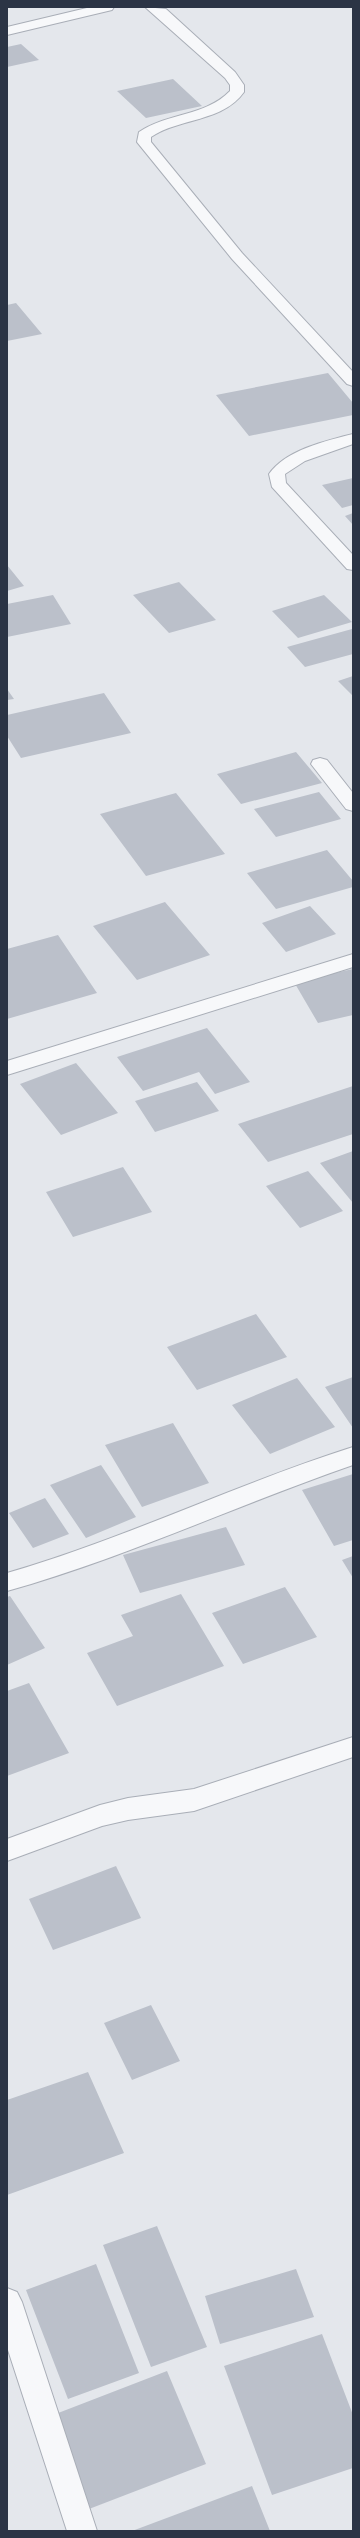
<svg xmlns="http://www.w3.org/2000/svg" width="360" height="2538" font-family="Ubuntu,sans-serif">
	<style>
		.building { fill: #bbc0ca }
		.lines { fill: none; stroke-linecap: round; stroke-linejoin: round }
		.minor-casing { stroke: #a9aeb7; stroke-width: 2 }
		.minor { fill: #f7f8fa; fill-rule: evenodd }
	</style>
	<rect width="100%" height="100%" fill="#e4e7ec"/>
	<path class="building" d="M21 44 39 60 7 67V47Z
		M173 79 202 106 146 118 117 91Z
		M16 303 42 334 7 341V305Z
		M328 373 353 403V415L249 436 216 395Z
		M353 478V505L342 508 322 485Z
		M353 513V525L345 516Z
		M7 565 24 586 7 591Z
		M179 582 216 620 169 633 133 595Z
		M53 595 71 624 7 637V604Z
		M324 595 352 622 298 638 272 611Z
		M352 629 353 654 305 667 287 647Z
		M353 676V696L338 681Z
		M7 689 14 699 7 700Z
		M104 693 131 733 21 758 7 736V715Z
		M296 752 322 783 241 804 217 774Z
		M319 792 341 819 276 837 254 809Z
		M176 793 225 854 146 876 100 814Z
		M327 850 353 881V887L276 909 247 873Z
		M165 902 210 955 137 980 93 926Z
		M310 906 336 934 286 952 262 923Z
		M58 935 97 993 7 1019V949Z
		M353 969V1015L318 1023 294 982Z
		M207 1028 250 1082 215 1094 199 1072 143 1091 117 1057Z
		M76 1063 118 1113 61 1135 20 1084Z
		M197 1082 219 1111 155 1132 135 1101Z
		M353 1086V1134L268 1162 238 1124Z
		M353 1151V1203L320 1163Z
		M123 1167 152 1212 73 1237 46 1192Z
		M308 1171 343 1211 300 1228 266 1186Z
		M256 1314 287 1357 197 1390 167 1347Z
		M353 1377V1428L325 1387Z
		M297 1378 335 1427 270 1454 232 1405Z
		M173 1423 209 1483 142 1507 105 1445Z
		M101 1465 136 1517 86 1538 50 1485Z
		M353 1474V1540L334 1546 302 1490Z
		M45 1498 69 1534 33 1548 9 1513Z
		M226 1527 245 1565 140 1593 123 1555Z
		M353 1556V1578L342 1560Z
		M285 1587 317 1637 243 1664 212 1613Z
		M181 1594 224 1666 117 1706 87 1653 133 1636 121 1615Z
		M10 1596 45 1648 7 1665V1597Z
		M29 1683 69 1753 7 1776V1691Z
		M116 1866 141 1918 53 1950 29 1899Z
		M151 2005 180 2061 132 2080 104 2023Z
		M88 2072 124 2153 7 2195V2100Z
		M157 2226 207 2347 151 2367 103 2245Z
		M96 2264 139 2373 68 2399 26 2290Z
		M296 2269 314 2317 220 2344 205 2296Z
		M322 2334 353 2415V2468L272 2495 224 2366Z
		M167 2371 206 2464 89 2509 53 2415Z
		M252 2486 270 2531H132Z"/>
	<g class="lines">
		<defs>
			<path id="minor" d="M91 7H114L112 10 7 35V27Z
				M145 7 166 9 235 72 244 85V92C223 122 179 118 151 137V142L242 253 353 372V386L347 384 232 259 137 142 139 132C167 113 206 116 230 91V85L225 78Z
				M353 434V444L305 461 285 474 286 483 353 555V570L347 569 272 487 269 474C286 450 325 441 353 434Z
				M320 758 327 760 353 793V811L346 809 311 764 313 760Z
				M353 954V967L7 1075V1061Z
				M353 1447V1465C237 1505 125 1558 7 1591V1573C125 1539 236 1484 353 1447Z
				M353 1737V1757L194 1811 128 1820 102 1826 7 1861V1839L100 1805 128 1798 194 1789Z
				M7 2288 17 2292 22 2302 97 2531H67L7 2347Z"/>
		</defs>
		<use href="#minor" class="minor-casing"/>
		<use href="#minor" class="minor"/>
	</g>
	<rect width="360" height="2538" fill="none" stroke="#2b3445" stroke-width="16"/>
</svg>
